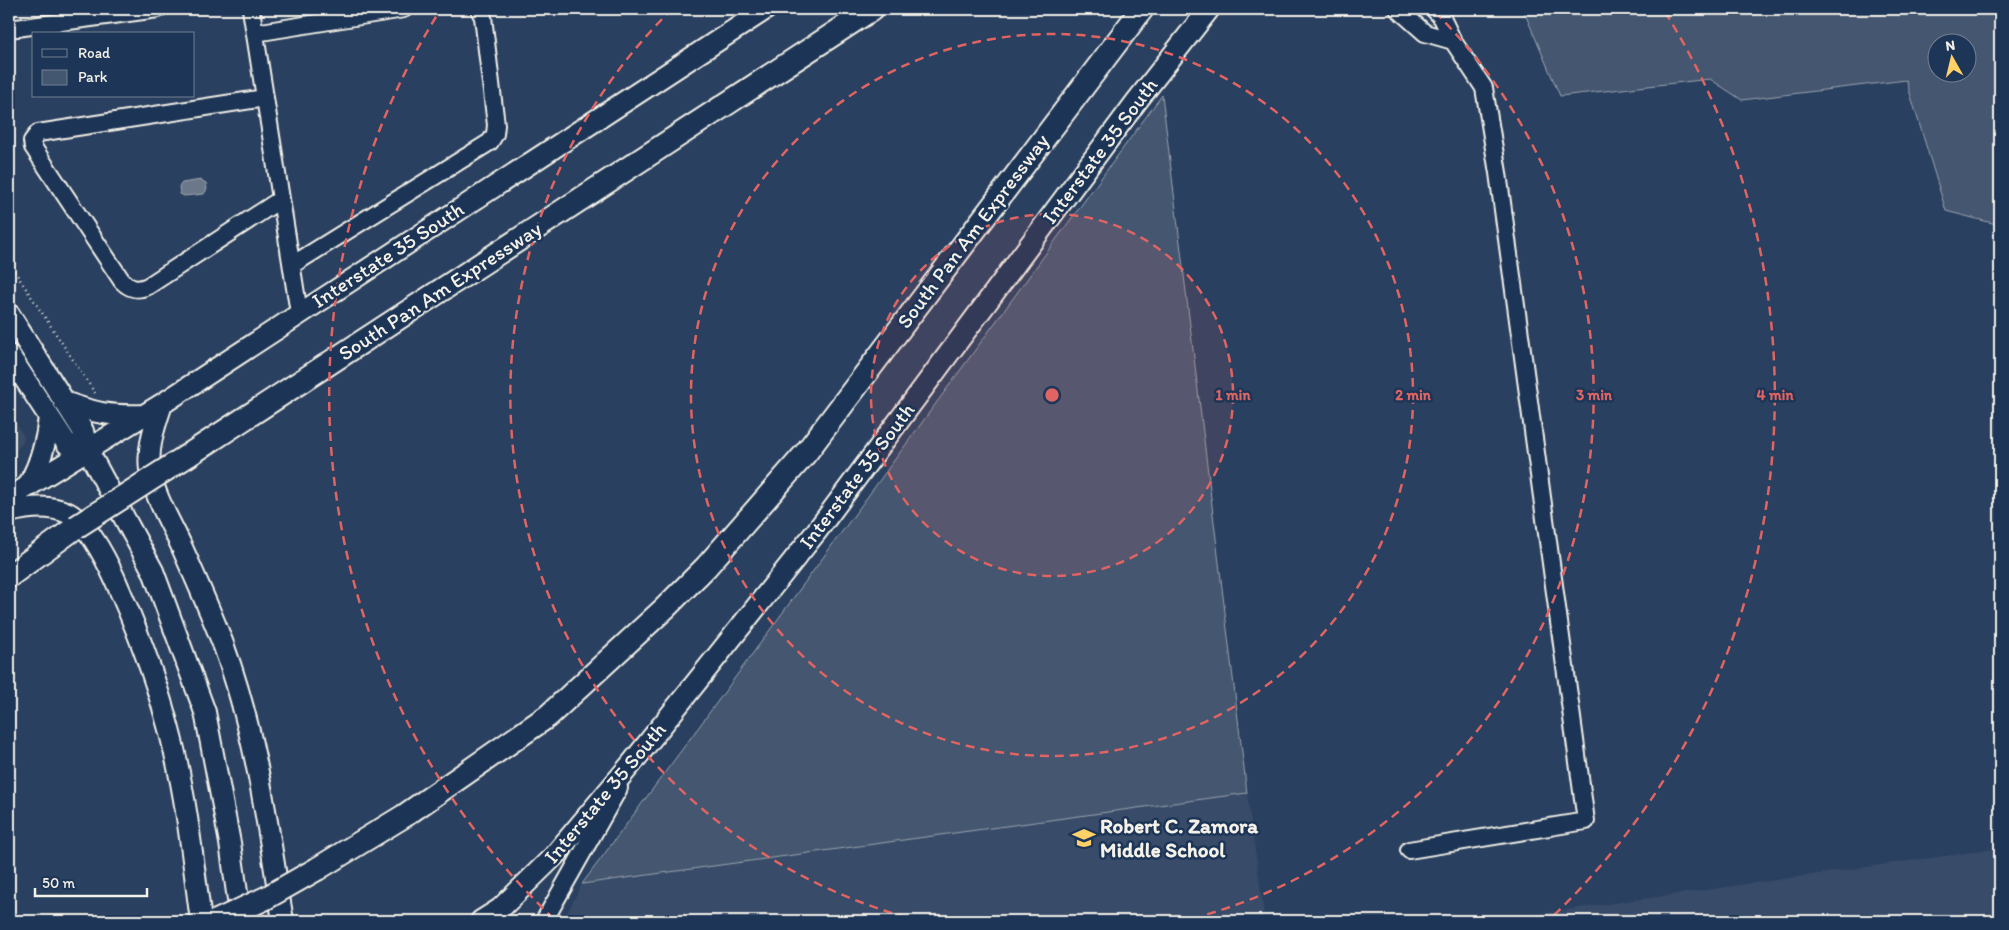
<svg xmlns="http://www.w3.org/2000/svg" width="2009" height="930" font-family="Itim,sans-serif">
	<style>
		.built { fill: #374c69 }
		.green { fill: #445771; stroke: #9ca4ac; fill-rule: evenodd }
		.water { fill: #6a788a; stroke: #a1a8b0 }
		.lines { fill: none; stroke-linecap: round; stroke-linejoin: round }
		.minor-casing { stroke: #f4f1e8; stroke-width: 20 }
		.major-casing { stroke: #f4f1e8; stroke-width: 24 }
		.highway-casing { stroke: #f4f1e8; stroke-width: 26 }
		.path { stroke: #f4f1e8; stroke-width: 2.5; stroke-dasharray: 1 4; stroke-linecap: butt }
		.minor { stroke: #1d3557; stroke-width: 16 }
		.major { stroke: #1d3557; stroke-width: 20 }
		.highway { stroke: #1d3557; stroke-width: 22 }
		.highway-bridge-casing { stroke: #f4f1e8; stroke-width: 26; stroke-linecap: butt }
		.highway-bridge { stroke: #1d3557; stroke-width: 22 }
		.ring { fill: none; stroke: #df6462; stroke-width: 2.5; stroke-dasharray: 9 6 }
		.labels { text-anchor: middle; stroke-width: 5; stroke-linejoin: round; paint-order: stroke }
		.street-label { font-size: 21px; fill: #f4f1e8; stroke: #1d3557 }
		.poi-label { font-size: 21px; font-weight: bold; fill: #f4f1e8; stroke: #1d3557; text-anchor: start }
		.centre { fill: #df6462; stroke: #1d3557; stroke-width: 2.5 }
		.ring-label { font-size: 15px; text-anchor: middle; font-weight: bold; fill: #df6462; stroke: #1d3557; stroke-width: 5; stroke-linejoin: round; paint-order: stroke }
	</style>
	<rect width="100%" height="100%" fill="#2a4060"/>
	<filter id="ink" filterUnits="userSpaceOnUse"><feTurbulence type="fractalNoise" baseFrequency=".02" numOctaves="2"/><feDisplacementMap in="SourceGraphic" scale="10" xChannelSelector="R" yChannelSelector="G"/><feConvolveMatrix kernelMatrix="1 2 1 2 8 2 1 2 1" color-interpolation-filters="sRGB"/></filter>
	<g filter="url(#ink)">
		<path class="built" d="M9 410 24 437 23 442 9 459Z
			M1247 793 1265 921H563L582 884Z
			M2000 848V921H1488Z"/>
		<path class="green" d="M1523 9H2000V225L1946 211 1906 80 1742 100 1710 79 1560 96ZM1936 42H1966V72H1936Z
			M1162 95 1247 793 582 884 701 724Z"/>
		<path class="water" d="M201 180 206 183 207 189 204 194 184 196 180 194 179 187 182 183Z"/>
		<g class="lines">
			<defs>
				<path id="minor" d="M251 9 299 313
					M1398 9 1425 33 1453 41
					M9 29 158 9
					M255 33 404 9
					M265 98 38 133 32 141 33 147 122 281C130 289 137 291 148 286L281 199
					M292 265 490 142 495 134 496 125 483 17 479 9
					M1409 850 1586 821 1498 173 1484 88 1453 41 1442 18 1434 9
					M544 921 619 788"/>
				<path id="major" d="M9 314 83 431 87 449 153 571 205 712 230 843 241 921
					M9 355 67 444 87 449
					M64 402C94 413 110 416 142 415
					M162 404C155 425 147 447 150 470 153 493 170 522 180 543 195 577 210 610 223 644 256 733 268 828 283 921
					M29 484C41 462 47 441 49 416
					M9 498 162 404 766 9
					M9 512C28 507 49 504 68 513 90 524 111 569 120 591 142 641 160 692 173 745 187 803 193 862 201 921
					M481 921 500 909 554 856 632 763 816 532 1136 102 1209 9"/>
				<path id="highway" d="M187 456 872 9
					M9 576 76 527
					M317 869 404 816 548 716 665 608 706 567 805 454 1142 9"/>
			</defs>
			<use href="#minor" class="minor-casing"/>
			<use href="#major" class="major-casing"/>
			<use href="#highway" class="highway-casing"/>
			<path class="path" d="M9 263 95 393"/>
			<use href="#minor" class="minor"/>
			<use href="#major" class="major"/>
			<use href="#highway" class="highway"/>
			<defs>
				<path id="highway-bridge" d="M76 527 187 456
					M217 921 266 898 317 869"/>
			</defs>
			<use href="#highway-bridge" class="highway-bridge-casing"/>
			<use href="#highway-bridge" class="highway-bridge"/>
		</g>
	</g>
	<circle cx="1052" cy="395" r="181" fill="#df6462" fill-opacity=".12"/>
	<g class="ring">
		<circle cx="1052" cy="395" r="181"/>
		<circle cx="1052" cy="395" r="361"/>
		<path d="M921 921A542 542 0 0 1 669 12M1435 12A542 542 0 0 1 1183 921"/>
		<path d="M554 919A723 723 0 0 1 439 12M1665 12A723 723 0 0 1 1550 919"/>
	</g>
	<defs>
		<symbol id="school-bare" viewBox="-9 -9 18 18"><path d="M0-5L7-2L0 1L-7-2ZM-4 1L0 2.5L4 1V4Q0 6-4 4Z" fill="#ffd166" stroke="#1d3557" stroke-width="2.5" paint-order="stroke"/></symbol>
	</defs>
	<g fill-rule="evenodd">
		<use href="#school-bare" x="1068" y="822" width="32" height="32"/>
	</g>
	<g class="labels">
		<g class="street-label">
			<text transform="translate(1100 151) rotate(-53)" y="7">Interstate 35 South</text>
			<text transform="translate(973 231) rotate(-53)" y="7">South Pan Am Expressway</text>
			<text transform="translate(388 255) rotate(-33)" y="7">Interstate 35 South</text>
			<text transform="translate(440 291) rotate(-33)" y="7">South Pan Am Expressway</text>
			<text transform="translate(857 476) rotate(-53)" y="7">Interstate 35 South</text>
			<text transform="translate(605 793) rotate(-50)" y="7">Interstate 35 South</text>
		</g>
		<g class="poi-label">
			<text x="1100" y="833">Robert C. Zamora<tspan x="1100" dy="24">Middle School</tspan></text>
		</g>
	</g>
	<circle cx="1052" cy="395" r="8" class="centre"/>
	<g class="ring-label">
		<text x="1233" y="400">1 min</text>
		<text x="1413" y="400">2 min</text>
		<text x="1594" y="400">3 min</text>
		<text x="1775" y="400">4 min</text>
	</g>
	<rect width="2009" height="930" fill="none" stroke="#1d3557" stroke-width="30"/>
	<rect x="15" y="15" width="1979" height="900" fill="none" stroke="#f4f1e8" stroke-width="2" filter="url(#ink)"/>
	<rect x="32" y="32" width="162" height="65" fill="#1d3557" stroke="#738091"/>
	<rect x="42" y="49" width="25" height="8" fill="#1d3557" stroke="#738091"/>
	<text x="78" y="58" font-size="15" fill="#f4f1e8">Road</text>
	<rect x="42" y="70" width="25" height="15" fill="#445771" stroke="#738091"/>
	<text x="78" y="82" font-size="15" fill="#f4f1e8">Park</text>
	<g transform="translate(1952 58) rotate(352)"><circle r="24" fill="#1d3557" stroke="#738091"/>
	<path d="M0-4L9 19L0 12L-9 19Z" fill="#ffd166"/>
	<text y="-8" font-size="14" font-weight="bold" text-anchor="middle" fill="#f4f1e8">N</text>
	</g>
	<path d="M35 888v8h112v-8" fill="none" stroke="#f4f1e8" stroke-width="2.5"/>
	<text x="42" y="888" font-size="15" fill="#f4f1e8" stroke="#1d3557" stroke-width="4" paint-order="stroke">50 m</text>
</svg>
